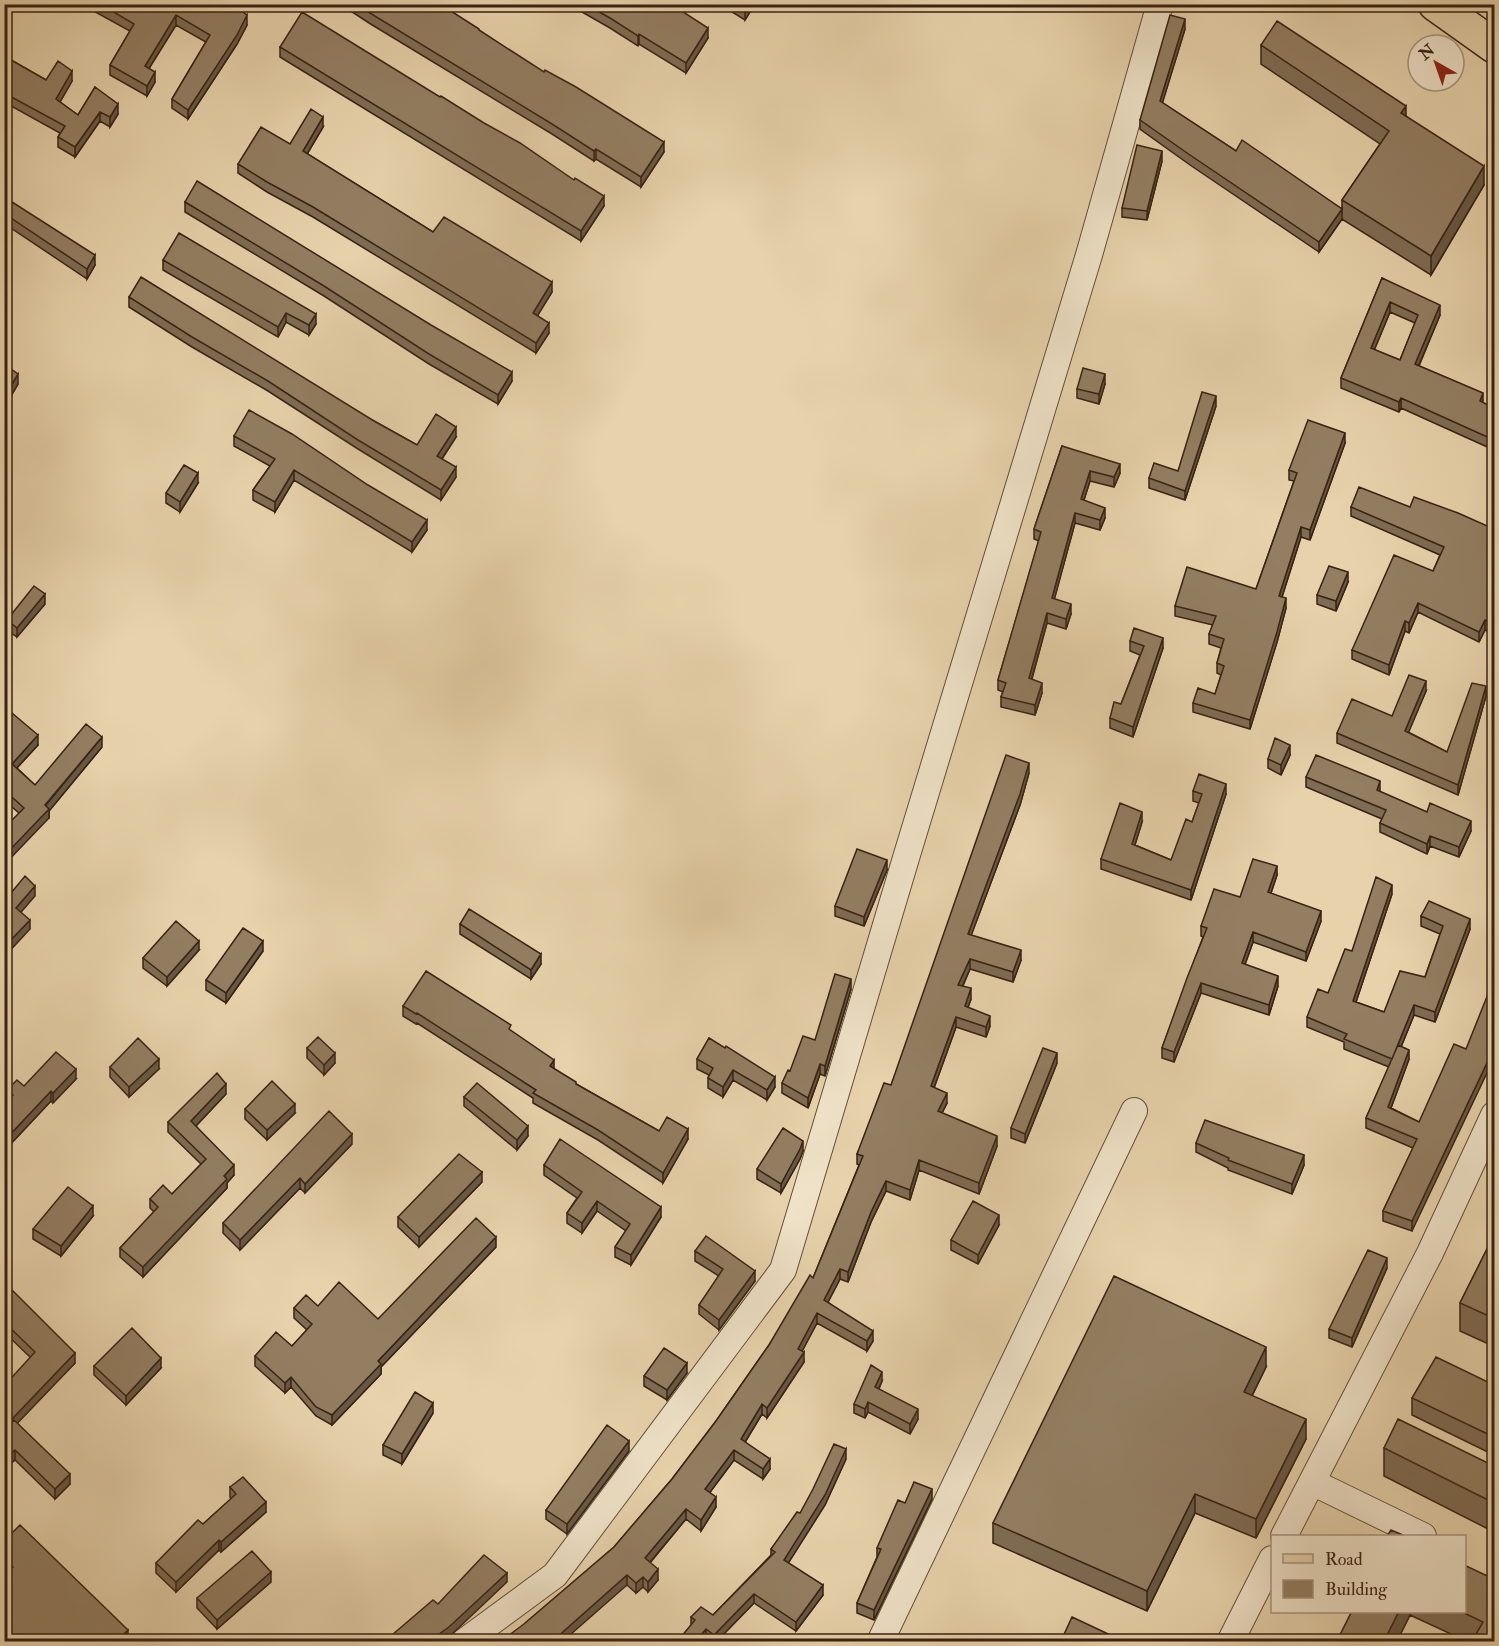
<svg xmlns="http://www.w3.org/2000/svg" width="1499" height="1646" font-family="'IM FELL Double Pica',serif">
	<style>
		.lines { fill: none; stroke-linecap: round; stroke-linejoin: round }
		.minor-casing { stroke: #644e39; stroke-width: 28 }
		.major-casing { stroke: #382213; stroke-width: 36 }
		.minor { stroke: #efe2c8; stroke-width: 26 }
		.major { stroke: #e7d2ab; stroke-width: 33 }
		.wall { fill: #7e6c54; stroke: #382213; stroke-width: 1.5; fill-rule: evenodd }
		.shaded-wall { fill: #675845; stroke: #382213; stroke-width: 1.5 }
		.building { fill: #937e62; stroke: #382213; stroke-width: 1.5; fill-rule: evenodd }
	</style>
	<rect width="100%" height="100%" fill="#e7d2ab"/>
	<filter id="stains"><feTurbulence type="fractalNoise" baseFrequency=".00333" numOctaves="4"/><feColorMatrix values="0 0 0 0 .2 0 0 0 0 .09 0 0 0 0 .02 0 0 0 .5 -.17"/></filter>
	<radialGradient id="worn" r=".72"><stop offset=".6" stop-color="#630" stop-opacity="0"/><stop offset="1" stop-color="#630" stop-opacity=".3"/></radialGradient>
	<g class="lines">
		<defs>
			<path id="minor" d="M1312 1482 1423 1536
				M1284 1536 1430 1253 1494 1115
				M464 1642 555 1575 783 1270 906 858 1089 255 1160 4
				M880 1642 1134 1111
				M1230 1642 1272 1559"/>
			<path id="major" d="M1435 4 1494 46"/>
		</defs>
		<use href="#minor" class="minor-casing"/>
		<use href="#major" class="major-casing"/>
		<use href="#minor" class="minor"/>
		<use href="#major" class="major"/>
	</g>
	<path class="wall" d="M90 4H223L247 25 237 44 188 119 172 108V99L206 42 176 25 149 68 155 82 147 96 110 75V65L130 31 90 9Z
		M340 4H445L444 7 479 31 664 152 641 187 596 159 594 161 552 134 369 23Z
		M568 4H671L708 38 686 73 639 44 638 46 610 28Z
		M719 4H755L745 20Z
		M1185 29 1162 103 1236 151 1342 209V200L1380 144 1261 64V45L1406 116 1484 185 1431 275 1342 219 1319 252 1190 165 1140 129V120Z
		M280 47 440 97 604 206 581 241 280 57Z
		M4 56 46 80 72 81 60 102 78 115 95 87 118 114 110 127 100 121 75 157 58 147V137L60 133 4 102Z
		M323 127 307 154 433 232 552 292 537 316 549 333 536 353 313 217 267 192 238 173V164L290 144Z
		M1162 161 1147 220 1122 217V208Z
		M185 202 512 381 498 404 429 364 324 296 185 212Z
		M5 214 95 265 87 279 5 224Z
		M163 260 316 324 309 335 286 322 278 337 163 270Z
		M1382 278 1440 315 1419 366 1483 403 1494 408V450L1401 408 1399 412 1341 388V378ZM1390 312 1415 323 1400 360 1374 350Z
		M129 297 374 421 417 445 456 437 442 459 456 477 441 500 358 449 268 391 192 347 129 307Z
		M4 364 18 384 11 396 4 391Z
		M1105 384 1099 404 1077 398V389Z
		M1216 406 1185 500 1149 488V478L1178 471Z
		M234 436 427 530 412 552 294 480 275 512 253 500V490L270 466 234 446Z
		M1345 443 1310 540 1301 537 1282 597 1286 608 1277 642 1250 729 1193 712V703L1215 694 1221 675 1217 673V663L1221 648 1209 644V634L1213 625 1175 616V606L1256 589 1294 481 1289 480V470Z
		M1062 446 1120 473 1114 487 1090 481 1084 500 1105 518 1100 530 1075 523 1054 599 1071 614 1066 629 1047 623 1032 679 1042 693 1035 715 1001 707V697L1003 692 998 690V680L1039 541 1034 539V529Z
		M198 483 180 512 166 503V493Z
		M1351 507H1410L1494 599V634L1485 630 1479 642 1418 612 1409 633 1405 631 1389 675 1352 659V650L1433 571 1440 555 1351 516Z
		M1348 582 1336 611 1317 604V595Z
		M45 604 17 637 7 630V620Z
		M1130 641 1163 648 1133 737 1110 728V718L1121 704 1140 655 1130 651Z
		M1426 691 1408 732 1447 752 1486 696 1458 795 1337 743V733L1392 716Z
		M4 721 38 745 17 768 35 785 102 747 49 811V818L19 813 4 800Z
		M1290 755 1281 775 1268 768V759Z
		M1029 773 1020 805 971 935 1021 960 1013 982 970 969 963 986 971 999 968 1007 990 1026 986 1037 956 1027 934 1088 947 1103 942 1113 997 1146 979 1194 919 1170 910 1200 886 1191 871 1222 848 1282 840 1279 828 1302 873 1341 867 1351 817 1323 802 1351 804 1362 767 1418 762 1414 745 1442 770 1469 763 1479 734 1460 710 1492 716 1507 701 1531 686 1519 650 1563 658 1580 648 1592 643 1587 636 1593 627 1585 524 1624 614 1547 672 1479 716 1421 769 1345 813 1278 859 1165 857 1164V1154L891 1085Z
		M1306 777 1380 792 1471 831 1459 857 1430 846 1427 854 1380 832V823L1382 819 1306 787Z
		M1193 791 1226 794 1191 900 1101 869V859L1142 822 1135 845 1171 860 1192 822 1199 803 1193 801Z
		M887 870 864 926 835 916V906Z
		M1277 875 1271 893 1321 921 1306 961 1253 942 1245 964 1278 986 1269 1015 1201 993 1174 1062 1162 1058V1048L1203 937 1201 936V926L1240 897Z
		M1392 894 1356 1002 1384 1012 1425 977 1440 934 1421 926V916L1470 929 1435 1022 1414 1015 1401 1047 1409 1059 1391 1108 1419 1122 1412 1231 1383 1221V1211L1413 1148 1366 1128V1118L1389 1067 1344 1049V1042L1307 1027V1017L1328 993 1352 951Z
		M460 924 541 964 531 979 460 934Z
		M199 950 167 986 143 968V958Z
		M263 951 226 1003 206 990V980Z
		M851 989 825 1076 820 1074 808 1108 782 1093V1083L790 1071 815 1040Z
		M403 1006 511 1031 554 1069 576 1084 659 1131 688 1139 663 1183 598 1140 533 1103V1098L417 1023 416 1024 403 1016Z
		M709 1038 775 1087 767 1100 733 1080 723 1097 708 1088V1078L709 1075 697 1069V1059Z
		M307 1048 335 1063 324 1075 307 1058Z
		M1057 1063 1025 1143 1011 1138V1128Z
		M110 1067 159 1069 129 1097 110 1077Z
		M76 1079 53 1103 51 1101 4 1151V1103L8 1100 7 1090 24 1086Z
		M226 1094 196 1126 234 1175 227 1183V1188L143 1277 120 1257V1248L154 1212 150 1208V1199L172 1194 201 1164 168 1132V1122Z
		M464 1097 528 1136 517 1150 464 1106Z
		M245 1109 295 1113 267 1140 245 1119Z
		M1196 1143 1304 1165 1292 1194 1228 1170V1168L1196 1152Z
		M352 1144 305 1193 300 1188 240 1250 223 1233V1223Z
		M803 1151 800 1159 781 1193 757 1179V1169Z
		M544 1165 661 1217 631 1265 615 1257V1247L626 1231 597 1211 582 1233 567 1223V1213L577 1198 544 1175Z
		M482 1182 419 1247 398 1227V1217Z
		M93 1216 61 1256 33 1239V1229Z
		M999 1225 978 1264 951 1250V1240Z
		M1494 1235 1493 1346 1460 1331V1303Z
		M496 1247 381 1367V1374L332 1425 316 1416 291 1387 285 1393 255 1366V1356L292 1346 307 1330 294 1318V1308L318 1306 378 1319Z
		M695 1251 755 1281 719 1330 699 1314V1305L719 1276 695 1261Z
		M1387 1268 1352 1347 1329 1338V1329Z
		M4 1292 75 1363 17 1423 70 1484 55 1499 15 1460 11 1463 4 1457V1430L8 1427 4 1423V1386L31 1358 4 1332Z
		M94 1366 161 1368 126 1405 94 1375Z
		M1266 1367 1252 1396 1306 1439 1256 1538 1195 1513 1147 1611 993 1543V1523Z
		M687 1373 667 1400 644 1386V1376Z
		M882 1381 879 1389 918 1419 910 1434 868 1412 865 1418 854 1413V1404Z
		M1494 1385V1455L1412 1415V1398Z
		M433 1413 402 1464 383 1455V1445Z
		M1384 1448 1494 1466V1532L1384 1476Z
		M629 1451 567 1534 546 1519V1510Z
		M846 1459 825 1505 788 1563 823 1595 796 1631 754 1603 717 1641H710L706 1639 704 1641H678L691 1625V1617L713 1615 771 1555V1549Z
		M230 1487 266 1512 221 1552 219 1550 176 1592 156 1573V1563L203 1524 231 1499 230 1497Z
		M932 1499 874 1620 857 1613V1603L877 1557V1548Z
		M4 1541 128 1640 8 1572 4 1569Z
		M1464 1565 1494 1641H1466L1410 1615 1397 1641H1337L1352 1611H1464Z
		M271 1582 217 1629 197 1608V1598Z"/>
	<path class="shaded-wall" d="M748 4H755L745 20V10Z
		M176 15V25L145 75V66Z
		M247 15V25L237 44 188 119V110Z
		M1185 19V29L1160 111V101Z
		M708 28V38L686 73V63Z
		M639 34V44L638 46V36Z
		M72 71V81L56 109V99Z
		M155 72V82L147 96V86Z
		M118 104V114L110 127V117Z
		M1406 106V125L1401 113Z
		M100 112V121L75 157V147Z
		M323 117V127L303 161V151Z
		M664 142V152L641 187V177Z
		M596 149V159L594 161V151Z
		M1162 151V161L1147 220V211Z
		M1484 166V185L1431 275V256Z
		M604 196V206L581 241V231Z
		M1342 209V219L1319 252V242Z
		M95 255V265L87 279V269Z
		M552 282V292L533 323V313Z
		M1390 302V312L1371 358V348Z
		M1440 305V315L1415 374V364Z
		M286 313V322L278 337V327Z
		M316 314V324L309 335V325Z
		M549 323V333L536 353V343Z
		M512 372V381L498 404V395Z
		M18 374V384L11 396V386Z
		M1105 374V384L1099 404V394Z
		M1483 393V402L1480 401Z
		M1216 396V406L1185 500V491Z
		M1401 398V408L1399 412V402Z
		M456 427V437L437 466V456Z
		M1345 433V443L1310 540V530Z
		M1120 464V473L1114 487V477Z
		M456 467V477L441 500V490Z
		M294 470V480L275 512V502Z
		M1090 471V481L1081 509V499Z
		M198 473V483L180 512V502Z
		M1105 508V518L1100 530V520Z
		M1075 513V523L1052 608V598Z
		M427 520V530L412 552V542Z
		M1301 527V537L1279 606V596Z
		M1348 572V582L1336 611V601Z
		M1494 587V597L1489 607V597Z
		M45 594V604L17 637V628Z
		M1286 598V608L1277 642 1250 729V720Z
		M1418 603V612L1409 633V623Z
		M1071 604V614L1066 629V619Z
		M1047 613V623L1029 688V678Z
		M1485 620V630L1479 642V632Z
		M1405 621V631L1389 675V665Z
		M9 637V647L4 653V643Z
		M1163 638V648L1133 737V727Z
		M1426 681V691L1405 741V731Z
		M1042 683V693L1035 715V705Z
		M1486 686V696L1458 795V785Z
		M38 735V745L12 773V764Z
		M102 737V747L49 811V818L4 865V856Z
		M1290 745V755L1281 775V765Z
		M1029 763V773L1020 805 968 944V934Z
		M1380 781V791L1377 800V790Z
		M1226 784V794L1191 900V890Z
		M1142 812V822L1132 854V844Z
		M1471 821V831L1459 857V847Z
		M1430 836V846L1427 854V844Z
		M887 860V870L864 926V917Z
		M1277 866V875L1268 902V892Z
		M1392 885V894L1353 1011V1001Z
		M35 886V896L16 918V908Z
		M1321 911V921L1306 961V952Z
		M1470 919V929L1435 1022V1012Z
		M30 920V929L4 957V947Z
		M1253 932V942L1242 973V963Z
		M199 941V950L167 986V977Z
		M263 941V951L226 1003V993Z
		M1021 950V960L1013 982V972Z
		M541 954V964L531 979V970Z
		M970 959V969L958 995V985Z
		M1278 976V986L1269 1015V1005Z
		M851 979V989L825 1076V1066Z
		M1201 983V993L1174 1062V1052Z
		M971 988V999L965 1016V1006Z
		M1414 1005V1015L1392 1069V1059Z
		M990 1016V1026L986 1037V1027Z
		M956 1017V1027L931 1096V1086Z
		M1494 1048V1058L1412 1231V1221Z
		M1409 1050V1059L1388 1116V1107Z
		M335 1053V1063L324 1075V1065Z
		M1057 1053V1063L1025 1143V1134Z
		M159 1059V1069L129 1097V1087Z
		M554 1060V1070L550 1066Z
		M820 1064V1074L808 1108V1098Z
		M76 1069V1079L53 1103V1093Z
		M733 1070V1080L723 1097V1087Z
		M775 1077V1087L767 1100V1090Z
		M226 1084V1094L191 1131V1121Z
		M51 1091V1101L4 1151V1141Z
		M947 1093V1103L938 1121V1111Z
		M295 1104V1113L267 1140V1130Z
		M528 1126V1136L517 1150V1140Z
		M688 1129V1139L663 1183V1173Z
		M352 1134V1144L305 1193V1184Z
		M997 1136V1146L979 1194V1183Z
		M803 1141V1151L800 1159 781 1193V1184Z
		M1304 1155V1165L1292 1194V1184Z
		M919 1160V1170L910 1200V1190Z
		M234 1165V1175L227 1183V1188L143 1277V1267Z
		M482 1172V1182L419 1247V1237Z
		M300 1178V1188L240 1250V1240Z
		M886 1181V1191L871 1222 848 1282V1272L871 1212Z
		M597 1201V1211L582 1233V1223Z
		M93 1206V1216L61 1256V1246Z
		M661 1207V1217L631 1265V1255Z
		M999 1215V1225L978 1264V1255Z
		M496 1237V1247L381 1367V1374L332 1425V1415L378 1361Z
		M1387 1258V1268L1352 1347V1338Z
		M840 1269V1279L824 1310V1300Z
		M755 1271V1281L719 1330V1320Z
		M817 1313V1323L798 1359V1349Z
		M1494 1315V1343L1493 1346V1318Z
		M873 1331V1341L867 1351V1341Z
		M1266 1347V1367L1244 1412V1392Z
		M804 1352V1362L767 1418V1408Z
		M75 1353V1363L11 1430V1420Z
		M161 1358V1368L126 1405V1396Z
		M687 1363V1373L667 1400V1390Z
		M882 1372V1381L875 1397V1387Z
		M291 1377V1387L285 1393V1383Z
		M868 1402V1412L865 1418V1409Z
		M433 1403V1413L402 1464V1454Z
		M762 1404V1414L741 1449V1439Z
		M918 1409V1419L910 1434V1424Z
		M1306 1419V1439L1256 1538V1519Z
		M629 1441V1451L567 1534V1524Z
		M846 1449V1459L825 1505 784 1570V1560Z
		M15 1450V1460L11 1463V1453Z
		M734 1450V1460L705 1499V1489Z
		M770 1459V1469L763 1479V1469Z
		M70 1474V1484L55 1499V1489Z
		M932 1489V1499L874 1620V1610Z
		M1195 1494V1513L1147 1611V1591Z
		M716 1497V1507L701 1531V1520Z
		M266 1502V1512L221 1552V1542Z
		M686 1509V1519L645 1568V1558Z
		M219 1540V1550L176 1592V1582Z
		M658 1569V1580L648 1592V1582Z
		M271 1572V1582L217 1629V1620Z
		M507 1573V1582L450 1636 443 1641H430Z
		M627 1575V1585L563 1641H556V1638Z
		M643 1577V1587L636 1593V1583Z
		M823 1585V1595L796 1631V1622Z
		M754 1594V1603L717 1641H714V1635Z
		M1399 1611H1410V1615L1397 1641H1384Z
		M706 1629V1639L704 1641H696Z
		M128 1630V1640L127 1641 122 1636Z"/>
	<path class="building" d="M100 4H223L235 11 237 8 247 15 237 35 188 110 172 99 210 35 176 15 145 66 155 72 147 86 110 65 134 24Z
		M355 4H440L479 29V30L544 72 545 70 576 87 664 142 641 177 596 149 594 151 552 124Z
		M585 4H671L708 28 686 63 639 34 638 36 610 18Z
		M736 4H748L745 10Z
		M302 12 440 97 441 96 484 123 520 143 574 180 575 178 604 196 581 231 280 47Z
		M1170 15 1185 19 1160 101 1236 151 1242 140 1342 209 1319 242 1190 155 1140 120Z
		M1277 21 1406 106 1401 113 1484 166 1431 256 1342 200 1389 131 1261 45Z
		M4 56 46 80 58 61 72 71 56 99 78 115 95 87 118 104 110 117 100 112 75 147 58 137 65 126 4 93Z
		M311 109 323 117 303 151 433 232 444 217 552 282 533 313 549 323 536 343 313 207 267 182 238 164 261 127 290 144Z
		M1137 145 1162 151 1147 211 1122 208Z
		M197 181 431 325 512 372 498 395 429 354 324 286 185 202Z
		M12 202 95 255 87 269 5 214Z
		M179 233 316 314 309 325 286 313 278 327 163 260Z
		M141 277 374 421 417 445 436 414 456 427 437 456 456 467 441 490 358 440 268 381 192 337 129 297Z
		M1382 278 1440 305 1415 364 1483 393 1480 401 1494 408V440L1401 398 1399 402 1341 378ZM1390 302 1418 315 1400 360 1371 348Z
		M4 364 18 374 11 386 4 381Z
		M1083 368 1105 374 1099 394 1077 389Z
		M1202 392 1216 396 1185 491 1149 478 1154 463 1178 471Z
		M249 410 292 434 368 485 427 520 412 542 294 470 275 502 253 490 275 459 234 436Z
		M1308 420 1345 433 1310 530 1301 527 1279 596 1286 598 1277 632 1250 720 1193 703 1198 688 1215 694 1224 666 1217 663 1224 639 1209 634 1216 616 1175 606 1187 567 1256 589 1297 473 1289 470Z
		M1062 446 1120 464 1114 477 1090 471 1081 499 1105 508 1100 520 1075 513 1052 598 1071 604 1066 619 1047 613 1029 678 1042 683 1035 705 1001 697 1006 683 998 680 1041 532 1034 529Z
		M184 465 198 473 180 502 166 493Z
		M1359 487 1410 507 1414 497 1458 513 1494 529V587L1489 597 1494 599V624L1485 620 1479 632 1418 603 1409 623 1405 621 1389 665 1352 650 1394 555 1433 571 1444 547 1351 507Z
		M1329 566 1348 572 1336 601 1317 595Z
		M34 586 45 594 17 628 7 620Z
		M1134 628 1163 638 1133 727 1110 718 1114 702 1121 704 1144 646 1130 641Z
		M4 633 9 637 4 643Z
		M1409 675 1426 681 1405 731 1447 752 1472 683 1486 686 1458 785 1337 733 1352 699 1392 716Z
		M12 713 38 735 12 764 35 785 86 724 102 737 45 805 49 809 4 856V828L24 808 4 790V721Z
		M1275 738 1290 745 1281 765 1268 759Z
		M1006 755 1029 763 1020 794 968 934 1021 950 1013 972 970 959 958 985 971 988 965 1006 990 1016 986 1027 956 1017 931 1086 947 1093 938 1111 997 1136 979 1183 919 1160 910 1190 886 1181 871 1212 848 1272 840 1269 824 1300 873 1331 867 1341 817 1313 798 1349 804 1352 767 1408 762 1404 741 1439 770 1459 763 1469 734 1450 705 1489 716 1497 701 1520 686 1509 645 1558 658 1569 648 1582 643 1577 636 1583 627 1575 556 1638 559 1641H501L524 1624 614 1547 672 1479 716 1421 769 1345 810 1275 813 1278 863 1156 857 1154 884 1083 891 1085Z
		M1316 755 1380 781 1377 790 1427 812 1430 803 1471 821 1459 847 1430 836 1427 844 1380 823 1386 810 1306 777Z
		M1199 774 1226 784 1191 890 1101 859 1120 803 1142 812 1132 844 1171 860 1186 819 1192 822 1202 794 1193 791Z
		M857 849 887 860 864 917 835 906Z
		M1253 859 1277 866 1268 892 1321 911 1306 952 1253 932 1242 963 1278 976 1269 1005 1201 983 1174 1052 1162 1048 1187 978 1207 928 1201 926 1214 889 1240 897Z
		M25 876 35 886 16 908 30 920 4 947V898L6 899Z
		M1376 877 1392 885 1353 1001 1384 1012 1400 971 1425 977 1443 926 1421 916 1429 901 1470 919 1435 1012 1414 1005 1392 1059 1344 1039 1347 1034 1307 1017 1318 989 1328 993 1345 949 1352 951Z
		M469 909 541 954 531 970 460 924Z
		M176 921 199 941 167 977 143 958Z
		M243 928 263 941 226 993 206 980Z
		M426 971 511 1025 509 1029 554 1060 550 1066 576 1082V1084L659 1131 667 1117 688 1129 663 1173 598 1130 533 1093 536 1090 417 1013 416 1014 403 1006Z
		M835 974 851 979 825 1066 820 1064 808 1098 782 1083 788 1070 790 1071 803 1036 815 1040Z
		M1494 979V1048L1412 1221 1383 1211 1417 1139 1366 1118 1398 1045 1409 1050 1388 1107 1419 1122 1454 1044 1466 1049Z
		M318 1037 335 1053 324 1065 307 1048Z
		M138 1038 159 1059 129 1087 110 1067Z
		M709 1038 725 1048 726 1046 775 1077 767 1090 733 1070 723 1087 708 1078 713 1068 697 1059Z
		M1043 1048 1057 1053 1025 1134 1011 1128Z
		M56 1052 76 1069 53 1093 51 1091 4 1141V1103L13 1095 7 1090 17 1080 24 1086Z
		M217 1073 226 1084 191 1121 234 1165 224 1176 227 1179 143 1267 120 1248 158 1207 150 1199 163 1185 172 1194 206 1159 168 1122Z
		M272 1081 295 1104 267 1130 245 1109Z
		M477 1083 528 1126 517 1140 464 1097Z
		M329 1111 352 1134 305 1184 300 1178 240 1240 223 1223Z
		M1205 1120 1304 1155 1292 1184 1228 1160 1229 1158 1196 1143Z
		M783 1128 803 1141 800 1149 781 1184 757 1169Z
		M560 1139 661 1207 631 1255 615 1247 630 1224 597 1201 582 1223 567 1213 582 1192 544 1165Z
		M459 1154 482 1172 419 1237 398 1217Z
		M68 1187 93 1206 61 1246 33 1229Z
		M973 1201 999 1215 978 1255 951 1240Z
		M476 1218 496 1237 378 1361 381 1364 332 1415 316 1407 291 1377 285 1383 255 1356 276 1332 292 1346 312 1324 294 1308 306 1295 318 1306 339 1282 378 1319Z
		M1494 1235V1315L1493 1318 1460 1303Z
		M706 1236 755 1271 719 1320 699 1305 723 1269 695 1251Z
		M1368 1250 1387 1258 1352 1338 1329 1329Z
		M1114 1276 1266 1347 1244 1392 1306 1419 1256 1519 1195 1494 1147 1591 993 1523Z
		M9 1287 75 1353 11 1420 4 1413V1386L35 1352 4 1322V1292Z
		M132 1328 161 1358 126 1396 94 1366Z
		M664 1348 687 1363 667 1390 644 1376Z
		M1436 1357 1494 1385V1437L1412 1398Z
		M871 1365 882 1372 875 1387 918 1409 910 1424 868 1402 865 1409 854 1404Z
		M415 1392 433 1403 402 1454 383 1445Z
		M1398 1419 1494 1466V1503L1384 1448Z
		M14 1420 70 1474 55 1489 15 1450 11 1453 4 1447V1430Z
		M607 1425 629 1441 567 1524 546 1510Z
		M834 1444 846 1449 825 1495 784 1560 823 1585 796 1622 754 1594 714 1635 706 1629 696 1641H678L695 1620 691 1617 701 1607 713 1615 775 1552 771 1549 797 1512 800 1513 813 1489Z
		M243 1477 266 1502 221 1542 219 1540 176 1582 156 1563 198 1520 203 1524 236 1494 230 1487Z
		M914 1482 932 1489 874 1610 857 1603 881 1549 877 1548 898 1500 905 1503Z
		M20 1525 128 1630 122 1636 127 1641H4V1575L13 1567 4 1559V1541Z
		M1391 1530 1405 1536H1387Z
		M252 1551 271 1572 217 1620 197 1598Z
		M484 1555 507 1573 450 1626 430 1641H385L433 1600 438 1604Z
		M1464 1565 1494 1579V1641H1472L1483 1622 1460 1611H1464Z
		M1352 1611H1399L1384 1641H1337Z
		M1072 1617 1121 1640 1120 1641H1061Z"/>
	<rect width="1499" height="1646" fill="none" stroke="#e7d2ab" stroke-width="24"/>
	<rect x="6" y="6" width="1487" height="1634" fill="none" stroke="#382213" stroke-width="3"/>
	<rect x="12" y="12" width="1475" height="1622" fill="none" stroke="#382213" stroke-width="1.5"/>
	<rect x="1271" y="1535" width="195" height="78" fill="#efe2c8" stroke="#a69580" stroke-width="1.5"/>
	<rect x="1283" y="1554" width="30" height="9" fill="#e7d2ab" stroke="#a69580" stroke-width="1.5"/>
	<text x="1325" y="1565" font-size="18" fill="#382213">Road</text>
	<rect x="1283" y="1580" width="30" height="18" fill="#937e62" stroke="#a69580" stroke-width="1.5"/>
	<text x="1325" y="1595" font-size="18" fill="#382213">Building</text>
	<g transform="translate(1436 63) rotate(320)"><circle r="28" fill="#efe2c8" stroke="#a69580" stroke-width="1.5"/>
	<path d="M0-4.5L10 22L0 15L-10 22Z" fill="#8f2418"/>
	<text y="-9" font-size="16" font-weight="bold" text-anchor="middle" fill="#382213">N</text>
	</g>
	<rect width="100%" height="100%" filter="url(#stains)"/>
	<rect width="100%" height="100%" fill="url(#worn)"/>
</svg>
